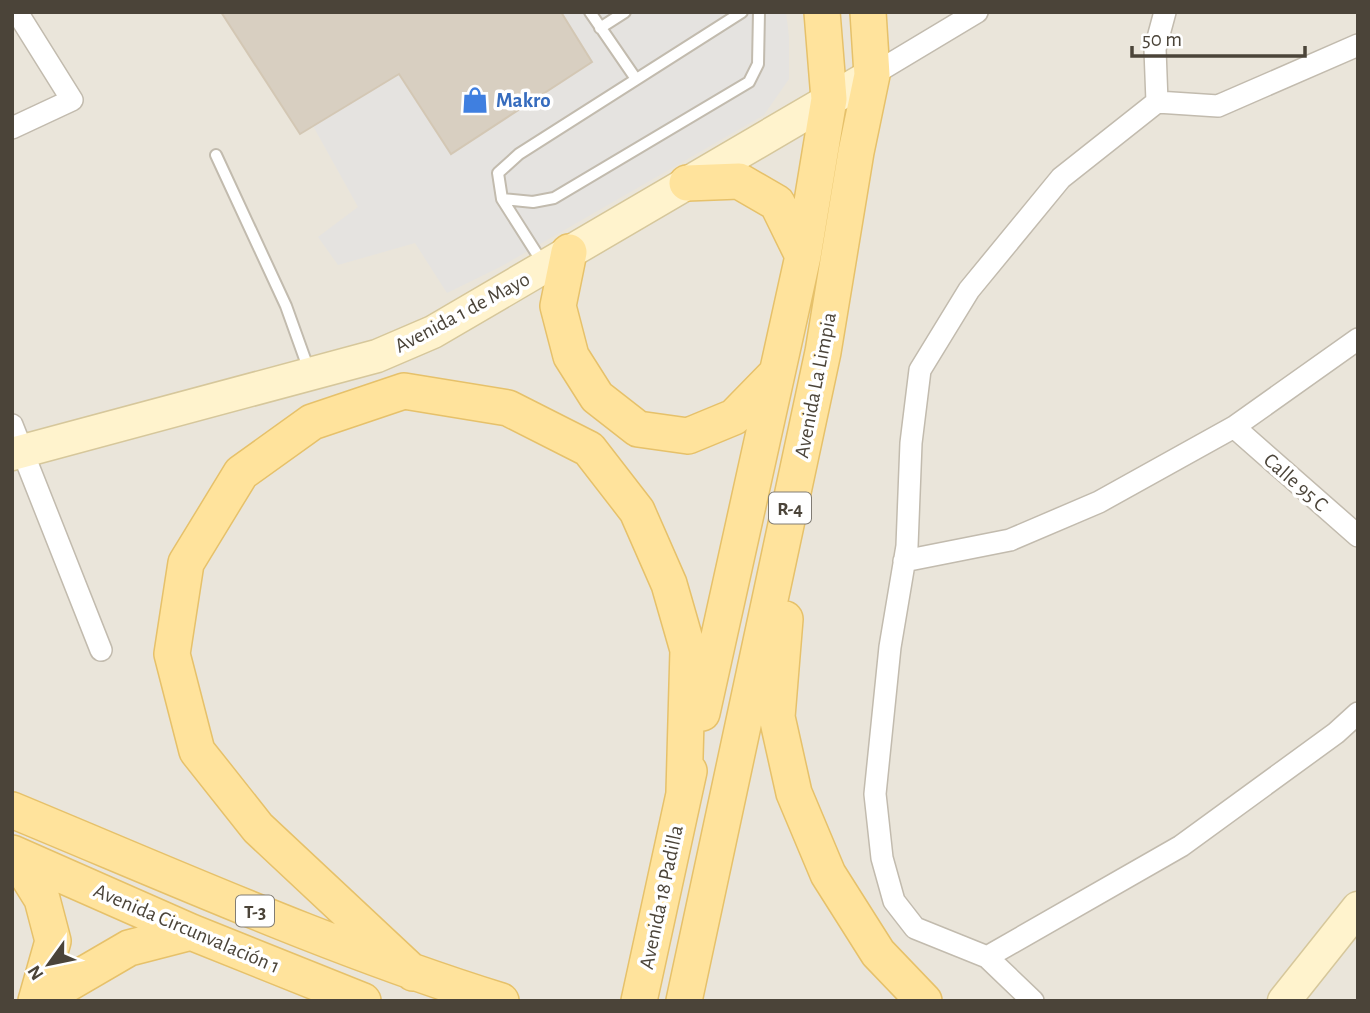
<svg xmlns="http://www.w3.org/2000/svg" width="1370" height="1013" font-family="'Alegreya Sans',sans-serif">
	<style>
		.residential { fill: #eae5da }
		.parking { fill: #e5e3e0 }
		.building { fill: #d8cfc1; stroke: #d3c7b4; stroke-width: 2 }
		.lines { fill: none; stroke-linecap: round; stroke-linejoin: round }
		.lane-casing { stroke: #c2bbae; stroke-width: 14 }
		.street-casing { stroke: #c2bbae; stroke-width: 24 }
		.secondary-casing { stroke: #d6c79b; stroke-width: 35 }
		.primary-casing { stroke: #e6c16a; stroke-width: 38 }
		.lane { stroke: #fff; stroke-width: 10 }
		.street { stroke: #fff; stroke-width: 21 }
		.secondary { stroke: #fff3cd; stroke-width: 32 }
		.primary { stroke: #ffe39c; stroke-width: 35 }
		.labels { text-anchor: middle; stroke-width: 7; stroke-linejoin: round; paint-order: stroke }
		.shield { fill: #fff; stroke: #817c74; stroke-width: 2 }
		.shield-label { font-size: 19px; font-weight: bold; fill: #4b4439 }
		.shop-label { font-size: 21px; font-weight: bold; fill: #366cbe; stroke: #fff; text-anchor: start }
		.street-label { font-size: 21px; fill: #4b4439; stroke: #fff }
	</style>
	<rect width="100%" height="100%" fill="#f6f3ec"/>
	<path class="residential" d="M12 12H1358V1001H12Z"/>
	<path class="parking" d="M561 12H786L789 37V79L764 115 502 266 447 293 415 243 338 265 318 237 358 207 313 126 399 74 451 154 592 62Z"/>
	<path class="building" d="M221 12H561L592 62 451 154 399 74 300 134Z"/>
	<g class="lines">
		<defs>
			<path id="lane" d="M590 12 636 79
				M600 28 625 12
				M216 155 286 306 310 373
				M502 199 533 202 554 198 749 82 758 64 759 12
				M544 265 502 199 498 173 519 154 742 12"/>
			<path id="street" d="M872 75 977 12
				M1157 102 1155 49 1165 12
				M12 128 72 100 17 12
				M12 425 101 650
				M1234 427 1358 536
				M904 561 1010 540 1099 502 1234 427 1358 339
				M987 957 1181 846 1336 733 1358 713
				M1033 1001 987 957 915 928 894 901 882 858 875 794 890 647 907 546 911 443 920 370 969 290 1061 178 1157 102 1218 106 1358 45"/>
			<path id="secondary" d="M12 454 377 356 433 332 872 75
				M1284 1001 1358 908"/>
			<path id="primary" d="M687 183 739 181 777 203 803 256
				M569 252 558 306 571 356 597 397 638 429 688 436 734 417 777 373
				M785 619 777 717 794 793 828 874 878 953 924 1001
				M702 713 803 256 829 99 822 12
				M12 810C174 877 334 949 501 1001
				M12 853 191 932 363 1001
				M14 854 42 899 53 941 36 1001
				M413 973 258 828 197 751 172 654 186 563 241 473 312 422 404 391 508 408 589 449 637 511 669 584 688 650 684 792
				M38 1001 129 948 191 932
				M639 1001 689 771
				M684 1001 823 352 856 152 872 75 868 12"/>
		</defs>
		<use href="#lane" class="lane-casing"/>
		<use href="#street" class="street-casing"/>
		<use href="#secondary" class="secondary-casing"/>
		<use href="#primary" class="primary-casing"/>
		<use href="#lane" class="lane"/>
		<use href="#street" class="street"/>
		<use href="#secondary" class="secondary"/>
		<use href="#primary" class="primary"/>
	</g>
	<defs>
		<symbol id="shop-bare" viewBox="-9 -9 18 18"><path d="M-5-2.5h2.3a2.7 3.5 0 0 1 5.4 0H5L5.5 6h-11ZM-1.5-2.5h3a1.5 2.3 0 0 0-3 0Z" fill="#3f7fe0" stroke="#fff" stroke-width="2.5" paint-order="stroke"/></symbol>
	</defs>
	<g fill-rule="evenodd">
		<use href="#shop-bare" x="456" y="81" width="38" height="38"/>
	</g>
	<g class="labels">
		<g class="shield">
			<rect x="769" y="492.5" width="42" height="31" rx="5"/>
			<rect x="236" y="895.5" width="38" height="31" rx="5"/>
		</g>
		<g class="shield-label">
			<text x="790" y="515">R-4</text>
			<text x="255" y="918">T-3</text>
		</g>
		<g class="shop-label">
			<text x="496" y="107">Makro</text>
		</g>
		<g class="street-label">
			<text transform="translate(462 312) rotate(-28)" y="7">Avenida 1 de Mayo</text>
			<text transform="translate(815 385) rotate(-79)" y="7">Avenida La Limpia</text>
			<text transform="translate(1296 482) rotate(41)" y="7">Calle 95 C</text>
			<text transform="translate(661 897) rotate(-78)" y="7">Avenida 18 Padilla</text>
			<text transform="translate(187 928) rotate(23)" y="7">Avenida Circunvalación 1</text>
		</g>
	</g>
	<rect width="1370" height="1013" fill="none" stroke="#4b4439" stroke-width="28"/>
	<g transform="translate(49 964) rotate(237)" stroke="#ffffff" stroke-width="5" paint-order="stroke">
	<path d="M0-5L12 26L0 18L-12 26Z" fill="#4b4439"/>
	<text y="-10" font-size="19" font-weight="bold" text-anchor="middle" fill="#4b4439">N</text>
	</g>
	<path d="M1132 46v10h173v-10" fill="none" stroke="#4b4439" stroke-width="3.5"/>
	<text x="1142" y="46" font-size="21" fill="#4b4439" stroke="#ffffff" stroke-width="5" paint-order="stroke">50 m</text>
</svg>
